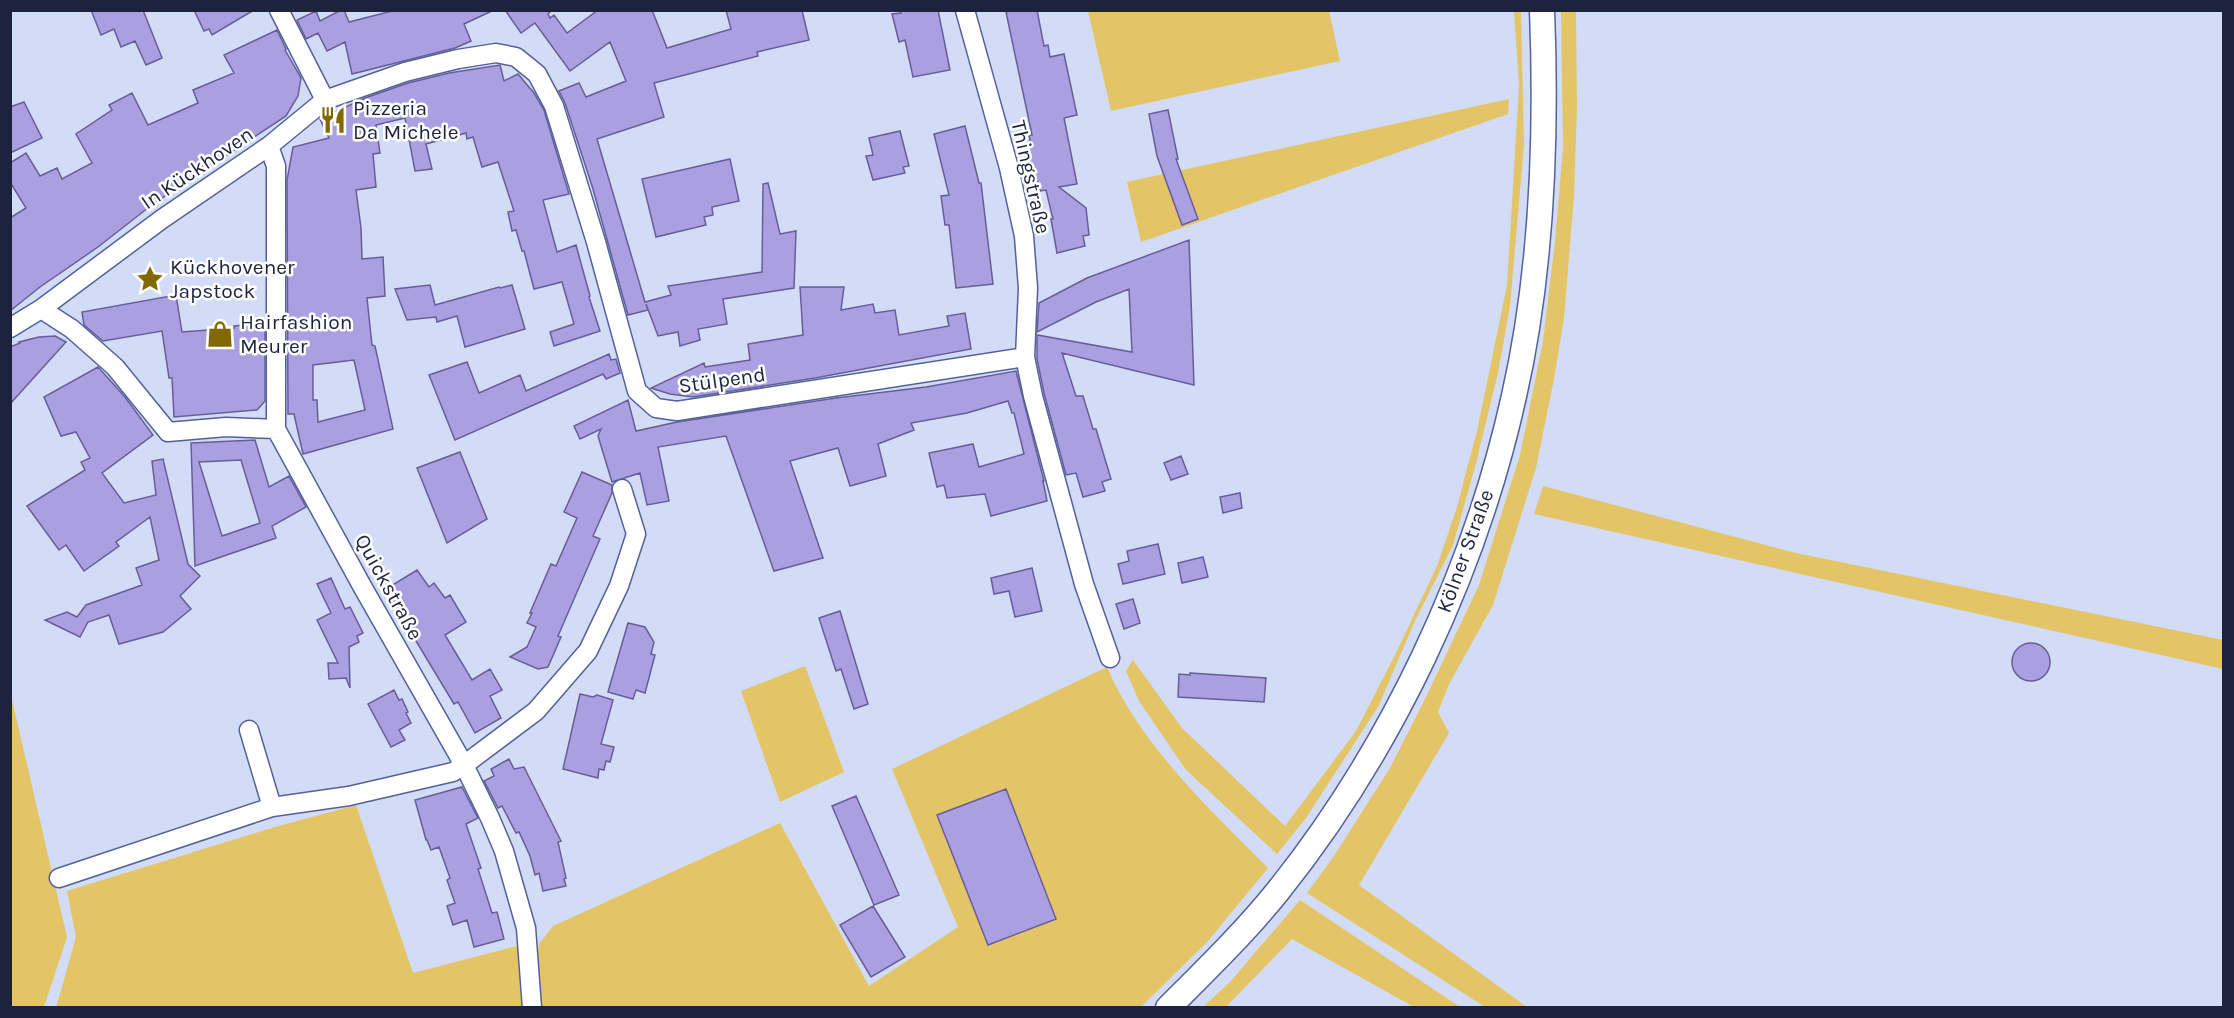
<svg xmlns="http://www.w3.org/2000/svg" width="2234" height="1018" font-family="Karla,sans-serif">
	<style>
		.green { fill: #e3c568 }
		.building { fill: #aa9fe0; stroke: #685d99; stroke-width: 1.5; fill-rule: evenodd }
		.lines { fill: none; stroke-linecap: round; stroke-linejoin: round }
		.minor-casing { stroke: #52619b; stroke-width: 21 }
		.secondary-casing { stroke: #52619b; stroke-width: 27 }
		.minor { stroke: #fff; stroke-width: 18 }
		.secondary { stroke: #fff; stroke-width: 24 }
		.labels { text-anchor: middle; stroke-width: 5; stroke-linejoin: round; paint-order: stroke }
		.poi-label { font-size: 21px; fill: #1d233c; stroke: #fdfefd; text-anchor: start }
		.street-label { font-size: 21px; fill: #1d233c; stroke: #fdfefd }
	</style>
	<rect width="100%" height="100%" fill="#d3dcf6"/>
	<path class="green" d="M1088 11H1329L1340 61 1111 111Z
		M1514 11H1521L1524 145 1510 306 1498 373 1475 467 1453 545 1415 621 1378 707 1306 818 1277 854 1186 770 1139 701 1126 671 1133 660 1182 728 1285 826 1356 731 1396 653 1437 566 1456 510 1477 431 1507 285 1519 86Z
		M1561 11H1576L1577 109 1574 196 1564 318 1554 379 1536 468 1493 605 1449 684 1438 712 1449 733 1359 885 1527 1007H1485L1307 893 1334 856 1390 768 1426 697 1479 585 1520 455 1543 341 1555 241 1563 147Z
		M1509 99 1508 114 1141 242 1127 182Z
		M1543 486 1796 553 2223 640V669L1534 514Z
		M805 666 844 772 780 802 741 691Z
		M1107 667C1139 743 1210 810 1268 868L1208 941 1141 1007H541L537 960 539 944 553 926 780 823 869 986 958 927 892 769Z
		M10 691 67 937 44 1007H11Z
		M356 805 413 973 521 945 525 1007 56 1008 76 937 67 891 275 827Z
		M1300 900 1460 1007H1414L1292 939 1226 1007H1203L1230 982Z"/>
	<path class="building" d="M91 10H143L162 58 146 65 135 41 121 47 114 29 101 35Z
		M194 10H254L212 35 209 29 204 31Z
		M341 10H344L349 22 396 10H494L464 24 471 41 455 48 352 74 345 42 327 51 318 33 306 39 297 20 316 11 320 21Z
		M505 10H552L548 14 550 18 554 15 567 33 598 10H652L667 48 731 29 726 10H802L809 40 757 52 758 56 654 83 664 117 597 139 645 302 671 295 668 286 762 272 763 184 768 183 780 234 796 231 794 288 723 299 727 324 698 329 700 340 680 346 678 332 658 336 646 304 648 310 628 315 593 189 565 103 559 91 579 83 586 97 626 81 610 42 570 71 535 23 521 33Z
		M900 10H938L950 70 913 77 905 40 899 42 892 14 901 13Z
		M1015 10H1037L1044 46 1048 45 1050 57 1064 54 1077 115 1064 118 1077 184 1059 187 1086 208 1089 235 1083 236 1085 246 1057 253 1051 219H1053L1046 190 1040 191 1038 182 1032 183 1025 146 1031 145 1029 135H1032L1006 12Z
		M277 30 286 49 285 50 301 78 298 96 286 116 153 204 98 247 40 287 10 311V218L26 208 10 182V163L26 153 40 176 57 168 62 179 92 163 76 134 112 110 109 105 132 93 148 125 198 103 193 90 234 73 224 55Z
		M500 65 504 81 518 74 534 93 544 110 569 194 543 200 557 252 576 245 590 296 589 297 600 331 554 346 550 332 574 324 562 282 534 289 524 251H522L516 230 512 231 508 212 514 211 498 162 482 167 473 137 467 139 466 133 426 144 432 169 415 171 405 118 376 125 380 153 373 154 376 187 356 190 361 228 362 259 383 257 385 296 367 298 372 345 375 346 393 429 303 454 294 414H288V412L287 180 293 147 329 138 320 119 365 98 408 83 449 73ZM354 360 365 410 318 422 317 400H313V365Z
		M24 102 42 138 10 153V107Z
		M1168 110 1178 159H1176L1198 219 1182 225 1157 156 1149 114Z
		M965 126 979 183H981L993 284 956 288 949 225H945L941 196 949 195 934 134Z
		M900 131 909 166 903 167 905 173 873 180 866 156 873 155 869 138Z
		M730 159 739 201 712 207 713 215 704 217 706 225 656 237 642 179Z
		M1189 240 1194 385 1062 353 1076 396H1083L1093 429H1096L1111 479 1102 482 1105 491 1083 497 1076 473 1066 475 1044 393 1037 359V335L1132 352 1129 289 1096 302 1037 332 1039 303 1087 278Z
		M430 285 435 305 499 287 500 288 512 285 525 329 465 347 457 316 437 322 436 317 407 320 395 289Z
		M800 287H844L841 310 873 304 875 313 895 310 899 335 949 326 947 316 965 313 971 349 815 378 693 397 670 394 651 388 704 363 705 367 750 360 748 344 803 335Z
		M176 295 182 332 234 328V326L256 324 257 330 265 329V401L257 410 174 417 172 378H169L162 331 103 341 84 325 82 312Z
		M55 336 66 342 10 404V347L20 343 19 342 39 337Z
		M609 354 611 360 616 359 620 373 606 379 603 374 455 440 429 375 467 362 479 393 520 375 526 391Z
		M98 367 125 397 153 435 102 473 124 503 156 495 152 461 163 459 188 564 200 576 180 596 191 609 163 632 119 644 109 615 88 622 80 637 45 620 67 612 77 617 86 605 142 585 136 568 159 560 150 517 116 542 119 546 84 571 66 545 59 550 27 506 85 470 81 462 90 458 76 432 61 436 44 397Z
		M1016 371 1044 481H1043L1047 501 991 516 985 494 947 498 944 485 937 487 929 453 973 444 979 467 1024 454 1014 413H1012L1008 401 967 413 911 423 914 430 878 444 886 476 850 486 838 448 790 461 823 558 774 571 726 436 658 447 669 501 647 505 640 473 612 482 598 436 601 429 580 439 574 426 628 400 636 431 677 422 836 398 926 387Z
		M255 440 269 487 289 476 306 507 272 526 276 538 195 566 191 443ZM241 460 260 523 222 536 199 462Z
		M460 452 487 519 447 543 417 468Z
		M1181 456 1188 474 1171 480 1164 463Z
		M582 472 612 485V493L593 536 600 539 558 636 561 637 548 667 538 669 510 657 527 647 536 627 527 623 532 613H530L551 564 556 566 577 518 564 512Z
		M1240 493 1242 508 1223 513 1220 497Z
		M1158 544 1165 574 1123 584 1118 564 1129 561 1127 551Z
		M1203 557 1208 577 1182 583 1178 563Z
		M1032 568 1042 611 1015 617 1009 591 994 594 991 578Z
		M417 570 429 587 434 583 445 598 450 595 466 622 445 635 472 680 490 669 502 690 490 696 501 718 475 733 458 702 454 704 413 636 417 634 401 607 398 609 386 589Z
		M331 578 345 609 350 607 363 633 357 636 359 642 349 647 350 688 346 678 329 679 328 663H338L317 620 331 613 317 584Z
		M1133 599 1140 623 1124 629 1116 604Z
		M840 611 868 704 854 709 841 669 836 671 819 618Z
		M628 623 645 627 654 642 651 654 655 655 645 693 636 690 633 699 608 692Z
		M2012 662a19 19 0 1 1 38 0a19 19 0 1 1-38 0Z
		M1190 673 1266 678 1264 702 1178 697 1179 674 1190 675Z
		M394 690 399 700 402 699 408 712 406 713 411 723 399 730 405 740 391 747 368 704Z
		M580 694 593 697 597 695 613 700 601 744 614 747 610 762 606 761 604 770 599 769 598 778 563 769Z
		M509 759 514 769 524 767 561 841 558 842 566 878 564 879 566 886 543 891 539 873 535 875 530 856 519 832 516 833 502 806 498 808 484 781 494 776 491 769Z
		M462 787 478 818 466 824 481 868 478 869 492 913 497 912 504 939 474 947 467 920 453 925 447 906 455 903 447 880 450 878 439 847 431 850 427 840H426L415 800Z
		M1006 789 1056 919 988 945 937 815Z
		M856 796 899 895 874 905 832 806Z
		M873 906 905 957 871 977 840 925Z"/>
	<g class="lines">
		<defs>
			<path id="minor" d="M279 10 325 100
				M965 10 1009 168 1024 236 1028 288 1025 357 1033 396 1084 584 1110 658
				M269 146 276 166V429L362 586 464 765 490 818 504 851 526 928 532 1008
				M41 309 72 329 115 367 168 432 226 427 276 429
				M10 328 41 309 162 219 269 146 325 100 405 72 458 59 496 53 516 57 537 74 554 106 596 242 637 391 656 408 677 411 1025 357
				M249 730 272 807
				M59 878 272 807 349 796 453 772 464 765 536 711 588 651 619 586 636 534 622 489"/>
			<path id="secondary" d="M1168 1008C1206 970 1245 932 1278 891 1391 750 1475 572 1514 396 1542 273 1547 136 1542 10"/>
		</defs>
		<use href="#minor" class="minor-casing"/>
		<use href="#secondary" class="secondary-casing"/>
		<use href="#minor" class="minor"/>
		<use href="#secondary" class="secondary"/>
	</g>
	<defs>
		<symbol id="restaurant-bare" viewBox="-9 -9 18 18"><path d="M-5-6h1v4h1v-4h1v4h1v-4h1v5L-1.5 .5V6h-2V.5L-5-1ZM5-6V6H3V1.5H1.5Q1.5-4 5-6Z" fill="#816800" stroke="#fdfefd" stroke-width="2.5" paint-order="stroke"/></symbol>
		<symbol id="sight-bare" viewBox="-9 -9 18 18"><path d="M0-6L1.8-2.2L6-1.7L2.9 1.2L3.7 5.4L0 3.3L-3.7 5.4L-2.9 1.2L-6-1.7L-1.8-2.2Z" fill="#816800" stroke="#fdfefd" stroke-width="2.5" paint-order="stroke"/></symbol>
		<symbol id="shop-bare" viewBox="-9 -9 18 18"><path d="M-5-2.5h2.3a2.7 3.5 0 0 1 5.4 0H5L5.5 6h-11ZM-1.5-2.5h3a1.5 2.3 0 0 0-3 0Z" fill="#816800" stroke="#fdfefd" stroke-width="2.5" paint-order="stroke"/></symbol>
	</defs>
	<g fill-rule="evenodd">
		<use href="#restaurant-bare" x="314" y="101" width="38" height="38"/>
		<use href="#sight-bare" x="131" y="260" width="38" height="38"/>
		<use href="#shop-bare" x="201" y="315" width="38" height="38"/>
	</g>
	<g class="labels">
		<g class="poi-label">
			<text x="353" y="115">Pizzeria<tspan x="353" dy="24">Da Michele</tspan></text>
			<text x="170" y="274">Kückhovener<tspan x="170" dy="24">Japstock</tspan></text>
			<text x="240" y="329">Hairfashion<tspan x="240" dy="24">Meurer</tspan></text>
		</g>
		<g class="street-label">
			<text transform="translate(197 168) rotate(-34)" y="7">In Kückhoven</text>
			<text transform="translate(1031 177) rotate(77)" y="7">Thingstraße</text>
			<text transform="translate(722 380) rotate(-8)" y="7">Stülpend</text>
			<text transform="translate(1465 551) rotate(-70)" y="7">Kölner Straße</text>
			<text transform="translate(389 587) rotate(61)" y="7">Quickstraße</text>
		</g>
	</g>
	<rect width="2234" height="1018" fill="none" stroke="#1d233c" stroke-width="24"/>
</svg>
